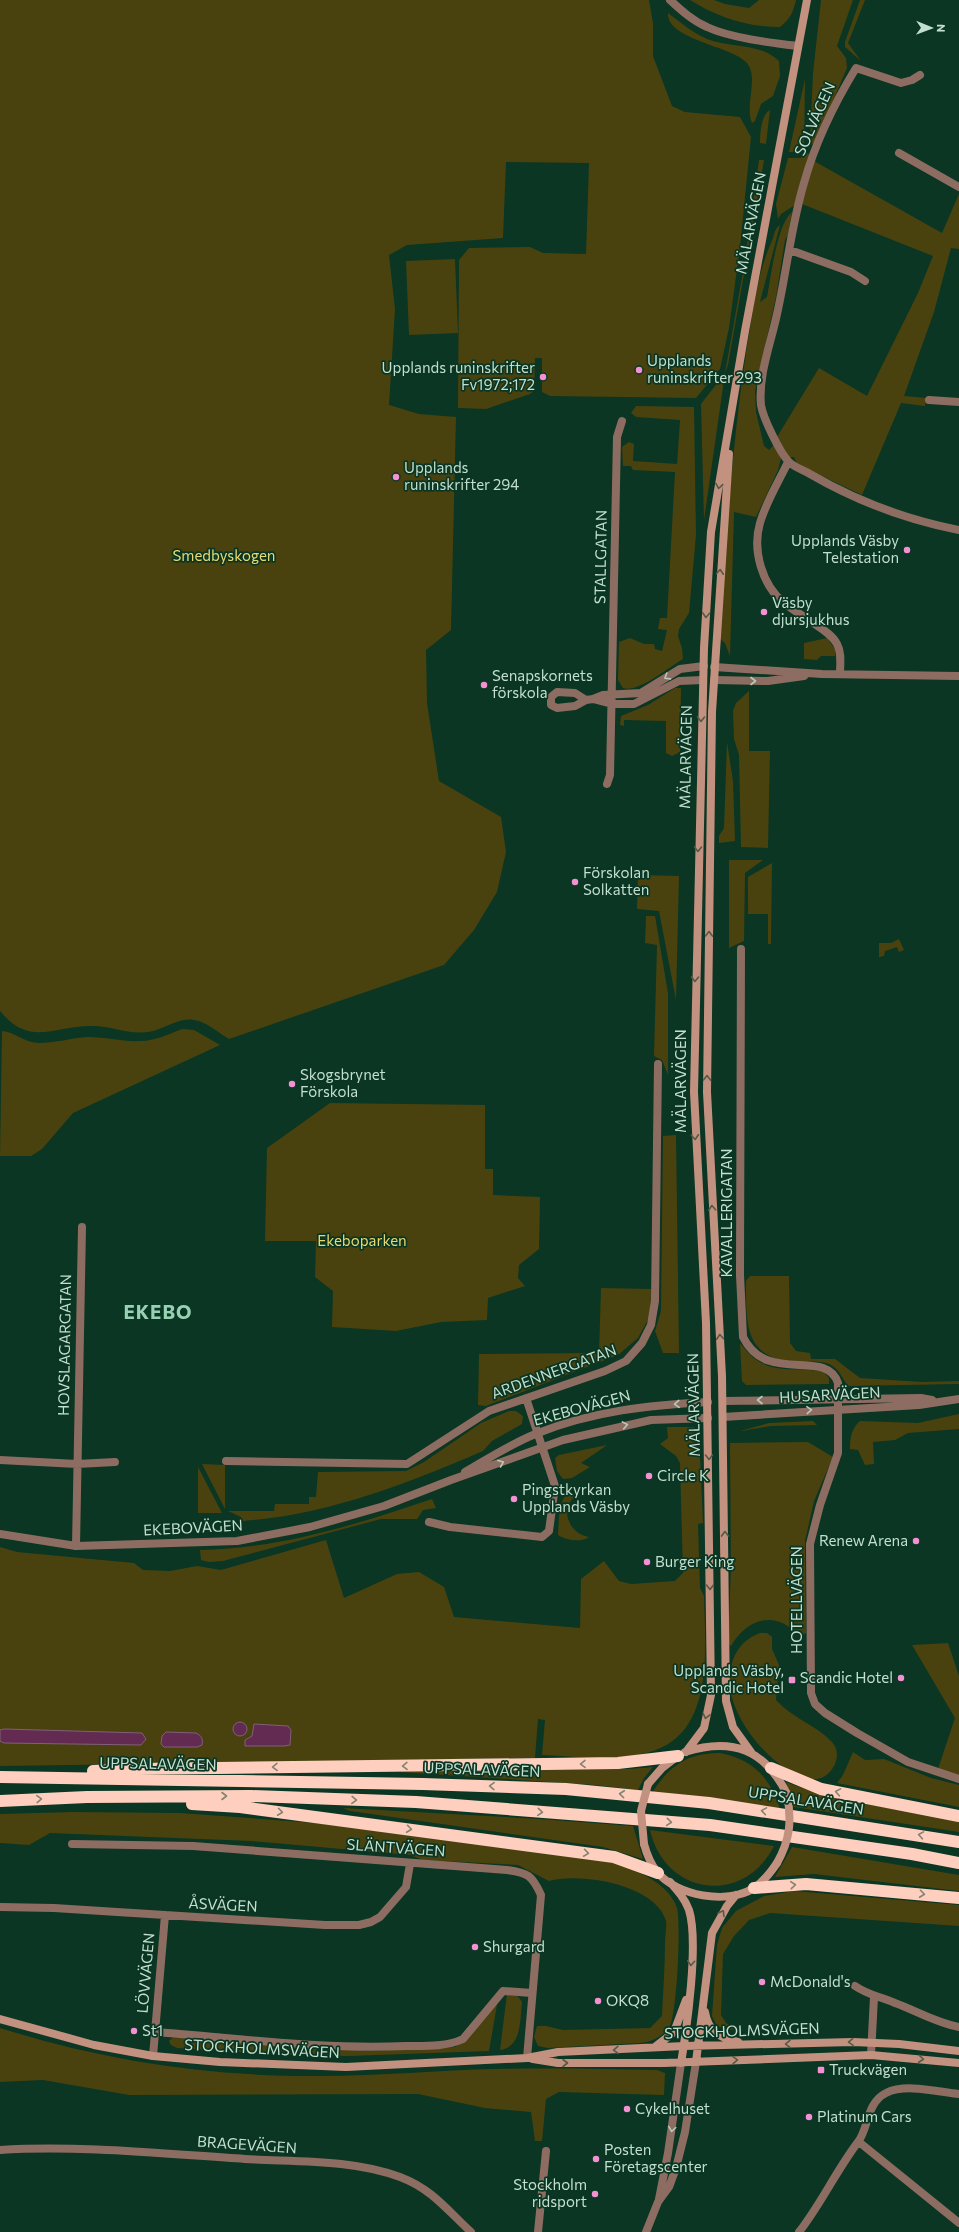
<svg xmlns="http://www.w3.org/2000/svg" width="959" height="2232" font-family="Commissioner,sans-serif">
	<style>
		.green { fill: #49420f }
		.water { fill: #632a52; stroke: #806078 }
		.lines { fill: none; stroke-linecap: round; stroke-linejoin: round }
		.minor { stroke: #8d6d62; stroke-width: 8 }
		.tertiary { stroke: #8d6d62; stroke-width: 8 }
		.secondary { stroke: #c3917f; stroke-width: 8 }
		.motorway { stroke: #fecfbe; stroke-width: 12 }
		.secondary-bridge { stroke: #c3917f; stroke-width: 8 }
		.oneway { stroke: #545a48 }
		.oneway2 { stroke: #b8c8b9 }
		.oneway3 { stroke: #848270 }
		.poi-dot { fill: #f491d3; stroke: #0a3623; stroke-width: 1.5 }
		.labels { text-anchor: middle; stroke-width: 3.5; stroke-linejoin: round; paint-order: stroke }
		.street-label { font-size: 15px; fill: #c3dfcf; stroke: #0a3623 }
		.poi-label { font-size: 15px; fill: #c3dfcf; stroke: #0a3623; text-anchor: start }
		.park-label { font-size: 15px; fill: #ead970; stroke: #0a3623 }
		.district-label { font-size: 19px; font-weight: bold; letter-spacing: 1px; fill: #98d1b2; stroke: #0a3623 }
	</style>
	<rect width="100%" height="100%" fill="#0a3623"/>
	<path class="green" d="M0 0H649L653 23V56L672 106 685 112 740 117 751 137 740 247 729 328 720 369 696 398 550 396 542 392V358H535L534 391 530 394 486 409 458 408 459 260 469 248 530 247 543 253 586 254 589 163 506 162 503 238 407 245 389 255 395 309 389 405 419 414 456 417 451 630 426 650 427 703 439 781 501 817 506 852 497 892 474 930 444 965 229 1039C219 1033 205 1021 194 1020 178 1017 164 1030 148 1032 128 1035 112 1026 93 1026 55 1025 30 1048 0 1011Z
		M690 0H714L725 4 749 8 759 0H796C793 13 790 19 780 27 747 27 717 17 690 0Z
		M821 0H853L837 46 846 58 847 68 818 136 812 145 810 142 813 73Z
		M860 0H865L848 43 861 61 845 47V42Z
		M668 13C680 22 693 33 707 39 729 48 762 43 779 61L780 76 773 96 761 104 755 121 752 123C744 104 760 77 746 62 731 46 666 39 668 13Z
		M805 79 804 148 797 152H789Z
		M770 110 766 144 760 143C760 133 761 115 770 110Z
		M808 153 810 156 795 205 781 214 778 219 776 204 788 158H800Z
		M759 160H764L728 365 725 373 704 520 701 404 725 373 744 266Z
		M814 161 942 233 959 194V249L951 248 934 312 904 396 926 398 925 406 901 403 862 495 797 464 794 457H788L777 437 819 368 867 396 918 293 933 256 802 204Z
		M792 212 788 235 785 240 776 297 755 391 756 412 764 446 769 450 774 445 781 458 778 470 756 517 734 512 730 656 725 643 719 638C726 540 732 443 747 346 753 313 757 274 771 243 775 236 773 230 780 225L760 302 767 297C771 277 777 224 792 212Z
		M455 259 458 333 409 335 406 261Z
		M636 406 694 407 696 535 689 613 679 629 678 636 682 648 683 659C669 667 639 693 623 688L618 680 619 642 630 638 644 644H654L655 649 662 651 667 630 658 629 660 618H667L675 472 633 470 631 466H623L622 447 629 442 634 444 633 461 677 464 680 420 636 417 631 413Z
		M827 638 835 649V656H821L817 660 804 659V643Z
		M675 688H681L680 752 672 756 666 753V721L624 720V726L620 725 621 716 648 705Z
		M749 691V751H770L768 848 741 847 739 755 734 739 733 711 736 703Z
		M727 742 733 781 735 841 719 843V836L724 828Z
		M729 860H763L745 873 744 941 729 948Z
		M772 863 771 944H768V914H748V877Z
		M638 875 679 876 676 1000 659 911 637 909Z
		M646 916H655L668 993V1075L662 1060 654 1056 657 945 645 943Z
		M899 939 904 950 899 952 897 947 885 951 884 956 879 957V943H891Z
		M182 1029 194 1030 220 1045 73 1113 42 1149 31 1156H0L2 1031C15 1032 25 1043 39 1043 55 1043 72 1038 88 1037 106 1037 123 1042 141 1041 155 1041 169 1034 182 1029Z
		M330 1103 485 1105V1169H493V1195L540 1197 539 1249 519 1265 518 1278 525 1286 488 1298 487 1320 441 1322 396 1331 332 1327 333 1291 315 1277 316 1241H265L267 1148Z
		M676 1135 679 1353H663L655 1331 661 1311 663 1136Z
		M750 1276H789L790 1343 796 1351 810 1353 811 1359H835L860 1378 922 1382 959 1381V1384L848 1386C842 1378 840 1370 831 1365 822 1360 808 1362 798 1362 744 1360 746 1324 746 1281Z
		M601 1288 653 1289 650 1316 638 1338 618 1355 486 1406 478 1405 479 1354 599 1353Z
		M740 1343C767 1379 786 1365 824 1372L829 1378V1384L746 1385 742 1381Z
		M509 1411H516L523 1416 522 1424 492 1441 483 1451C406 1484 327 1515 243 1521L241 1517 228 1511H274L275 1504H309V1497H316L318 1472 406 1471 424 1462 481 1423Z
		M959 1414V1429L908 1433 895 1440 873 1442 874 1464 865 1465 858 1450 850 1449C850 1438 851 1429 860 1421L918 1423Z
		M813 1421 817 1425 771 1426 740 1431 769 1423Z
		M667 1427H694L699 1435 703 1523 698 1524 700 1588 704 1596C705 1641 713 1713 671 1742 659 1751 640 1755 625 1757 599 1760 568 1756 542 1755L545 1720 538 1719 535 1758 0 1766V1547L17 1552 134 1563 143 1570 170 1571 197 1566 221 1570 326 1540 344 1598 397 1574 419 1572 444 1587 454 1617 580 1628 581 1579 604 1561 619 1581 631 1584 675 1581 683 1573 680 1463 676 1456 660 1444 668 1438Z
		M808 1442 833 1457 814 1501 805 1541 806 1633 800 1636C776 1610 748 1617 731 1646L728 1643 731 1568 730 1443Z
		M607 1445 581 1463 590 1467 572 1478 563 1479 557 1471 555 1458 559 1455Z
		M202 1464 225 1465V1509Z
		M198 1467 222 1513H198Z
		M568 1493 577 1495C558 1508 569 1534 589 1537 582 1543 565 1540 558 1535 559 1522 558 1501 568 1493Z
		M432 1499 436 1508 423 1510 417 1519H381L223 1561 209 1562 201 1560 200 1550C279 1549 358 1524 432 1499Z
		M760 1633H767L772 1637V1649L779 1665 776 1700C792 1718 816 1725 832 1742 845 1756 830 1782 811 1779 773 1773 724 1713 730 1674 732 1655 741 1640 760 1633Z
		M948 1643 959 1676V1775L938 1769 955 1718 912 1645Z
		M853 1752 865 1760 884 1759 931 1778 959 1785V1807L837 1783 843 1775Z
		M720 1753C752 1759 771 1778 780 1809L652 1793C669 1766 687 1753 720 1753Z
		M653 1767 644 1778 638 1790 595 1785 400 1772 402 1769H629Z
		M786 1782C842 1804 900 1808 959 1821V1832L794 1807Z
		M343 1808 539 1819 633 1826 643 1859 603 1847 350 1811Z
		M72 1812 180 1813 316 1823 612 1862C633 1870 655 1877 669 1894 672 1898 676 1904 677 1908 681 1926 677 2005 671 2023 665 2036 652 2042 640 2043L548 2048 538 2046 534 2037 537 2026H546L563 2030 650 2028 662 2016C663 1991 665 1967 665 1942 665 1936 667 1927 666 1921 656 1884 579 1872 549 1881L518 1865 423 1860 410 1855 251 1841 50 1833 29 1845 0 1843V1814Z
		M650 1830 774 1846C744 1906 665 1896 650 1830Z
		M792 1847 959 1875V1891L814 1874 775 1877Z
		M794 1891 959 1905V1926L770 1913 749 1920 734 1936 723 1954 721 2015 726 2023 739 2030 726 2029 717 2026 712 2016 717 1945 722 1928 736 1911 764 1896Z
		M507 1994C514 1994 518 1995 522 2002 520 2020 522 2047 500 2050Z
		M498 1999 489 2051 349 2056 288 2055 177 2048 171 2045 169 2041 173 2037 366 2051 455 2047 467 2040Z
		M0 2028C104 2061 212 2077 321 2076 380 2076 439 2070 497 2069 551 2068 604 2069 657 2070L665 2073 664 2095 559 2092 546 2099 542 2141H535L531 2112 485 2108 418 2094 129 2095 43 2080 0 2082Z"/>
	<path class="water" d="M233 1729a7 7 0 1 1 14 0a7 7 0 1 1-14 0Z
		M254 1724 288 1726 291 1730 290 1745 284 1746H245V1740L252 1736Z
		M4 1729 142 1733 146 1739 141 1745 4 1743 0 1741V1730Z
		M166 1732 196 1733C202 1736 203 1739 202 1745L197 1747H164L161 1744 162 1736Z"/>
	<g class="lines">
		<path class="minor" d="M920 75 912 80 901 83 856 68C834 104 815 143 804 183 791 226 787 270 777 314 771 343 758 375 761 405 763 418 780 453 789 462 794 467 803 470 810 474 855 500 907 520 959 530
			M899 153 959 187
			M790 250 851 272 865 281
			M929 400 959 402
			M788 462C779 481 766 502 760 523 752 550 762 585 784 603 792 609 801 615 809 620 819 627 832 634 837 644 842 653 840 664 840 674
			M714 667 822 674 959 676
			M714 680 768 681 804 676
			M593 699 603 695 641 693 680 669 704 666
			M586 700 575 693 557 692 551 697V705L557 708 575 706 586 700 593 699 612 704H634L679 681 703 680
			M607 784 610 775 617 437 622 421
			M741 949 740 1275 743 1337C767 1386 826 1347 838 1383V1453L820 1505 810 1544 811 1693 815 1704 825 1713 857 1733 908 1762 959 1779
			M0 1460 77 1464 115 1462
			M226 1461 407 1464 489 1411 605 1371 626 1361 642 1343 651 1325 655 1301 658 1064
			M429 1522 450 1527 542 1537 549 1531 555 1486 526 1398
			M76 1546 82 1227
			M72 1844 193 1846 507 1870C528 1873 532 1875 541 1895L527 2058
			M0 1907 54 1908 325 1925H359L371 1922 380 1917 406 1887 410 1864
			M855 1986C870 1996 879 1996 895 2003 917 2011 936 2023 959 2027
			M155 2032C238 2038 323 2050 406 2046 425 2046 446 2047 463 2039L503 1991 532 1993
			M871 2055 874 1997
			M153 2056 165 1915
			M859 2142 959 2223
			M0 2150C79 2145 166 2154 245 2159 295 2162 352 2159 400 2177 432 2189 447 2210 471 2232
			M538 2232 546 2151
			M799 2232C821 2204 836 2171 858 2142 869 2128 866 2103 886 2093 906 2083 938 2092 959 2094"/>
		<path class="tertiary" d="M670 0C682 11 693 21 707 27 730 38 773 43 798 46
			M723 1401 921 1398 932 1400
			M723 1417 919 1405 959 1399
			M465 1472C489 1458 512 1443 538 1433 593 1411 650 1405 708 1402
			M0 1534 76 1546 237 1541 310 1527 384 1506 451 1480 563 1440 651 1420 708 1418
			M659 2199 668 2153 681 2063
			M646 2232 658 2202 669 2187 676 2168 685 2132 696 2062"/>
		<path class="secondary" d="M729 454 712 712 707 1092 722 1376 726 1701 733 1727 751 1752
			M685 1752C733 1737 765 1750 787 1794
			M686 1752 704 1728 711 1695 706 1323 694 1092 704 648 711 532 745 331 807 0
			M648 1784 662 1768 675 1758
			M644 1844C647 1855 650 1863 657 1872 677 1896 727 1905 754 1888 763 1882 771 1872 777 1863
			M670 1882C678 1891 685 1899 689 1910 699 1942 687 2027 681 2063
			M705 2012C708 2031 720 2038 738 2042
			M0 2019 94 2045 153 2056 220 2062 346 2067 527 2058 558 2052 684 2046 853 2042 899 2044 959 2051
			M655 2047 674 2032 686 2000
			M533 2059 558 2063H664L871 2055 959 2063
			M696 2062 712 1933 727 1906 736 1895"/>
		<path class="motorway" d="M771 1768 821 1789 959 1816
			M93 1771 139 1769 618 1763 678 1756
			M0 1777 423 1784 566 1789 709 1803 959 1842
			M0 1801 87 1797 251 1796 416 1802 710 1825 912 1854 959 1863
			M192 1804 240 1807 614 1857 658 1873
			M754 1888 806 1884 959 1898"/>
		<path class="secondary-bridge" d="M644 1844 641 1811 648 1784
			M777 1863C790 1840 792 1821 787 1794"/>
	</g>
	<defs><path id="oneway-chevron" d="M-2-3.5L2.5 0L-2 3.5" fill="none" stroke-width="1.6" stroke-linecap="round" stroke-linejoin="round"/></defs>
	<g class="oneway">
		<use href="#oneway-chevron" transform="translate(719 486) rotate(99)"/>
		<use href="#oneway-chevron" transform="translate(720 572) rotate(-86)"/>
		<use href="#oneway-chevron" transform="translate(706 615) rotate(93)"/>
		<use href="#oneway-chevron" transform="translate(701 719) rotate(91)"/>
		<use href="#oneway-chevron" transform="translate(698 849) rotate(91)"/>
		<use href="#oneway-chevron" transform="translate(709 934) rotate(-89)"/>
		<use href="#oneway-chevron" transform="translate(695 979) rotate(91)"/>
		<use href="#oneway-chevron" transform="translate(707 1078) rotate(-89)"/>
		<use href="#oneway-chevron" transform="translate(695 1137) rotate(86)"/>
		<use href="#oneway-chevron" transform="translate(712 1208) rotate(-93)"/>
		<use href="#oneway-chevron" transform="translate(720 1337) rotate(-95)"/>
		<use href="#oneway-chevron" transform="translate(709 1457) rotate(89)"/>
		<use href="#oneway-chevron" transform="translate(725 1534) rotate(-91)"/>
		<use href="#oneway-chevron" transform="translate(710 1587) rotate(89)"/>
		<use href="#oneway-chevron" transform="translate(706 1716) rotate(103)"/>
		<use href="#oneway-chevron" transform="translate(722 1913) rotate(-59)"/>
		<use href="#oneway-chevron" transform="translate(691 1963) rotate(94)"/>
		<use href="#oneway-chevron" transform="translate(851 2042) rotate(178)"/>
		<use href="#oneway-chevron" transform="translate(788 2044) rotate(179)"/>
		<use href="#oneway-chevron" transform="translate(616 2050) rotate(178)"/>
		<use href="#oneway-chevron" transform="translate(921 2059) rotate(6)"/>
		<use href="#oneway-chevron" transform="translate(735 2060) rotate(-2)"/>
		<use href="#oneway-chevron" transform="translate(565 2063)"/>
	</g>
	<g class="oneway2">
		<use href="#oneway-chevron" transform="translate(667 677) rotate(148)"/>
		<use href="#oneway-chevron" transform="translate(753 681)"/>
		<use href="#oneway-chevron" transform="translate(760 1400) rotate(180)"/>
		<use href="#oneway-chevron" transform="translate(677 1404) rotate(177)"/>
		<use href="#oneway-chevron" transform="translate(809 1410) rotate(-3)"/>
		<use href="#oneway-chevron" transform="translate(625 1425) rotate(-11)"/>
		<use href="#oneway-chevron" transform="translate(501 1463) rotate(-22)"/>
		<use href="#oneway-chevron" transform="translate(672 2129) rotate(98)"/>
	</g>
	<g class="oneway3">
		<use href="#oneway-chevron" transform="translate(583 1764) rotate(179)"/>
		<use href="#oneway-chevron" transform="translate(405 1766) rotate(179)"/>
		<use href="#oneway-chevron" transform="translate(275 1767) rotate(179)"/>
		<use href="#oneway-chevron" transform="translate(492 1786) rotate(-178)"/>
		<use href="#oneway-chevron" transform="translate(838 1792) rotate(-170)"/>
		<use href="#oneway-chevron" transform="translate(622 1794) rotate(-174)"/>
		<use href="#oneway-chevron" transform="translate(224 1796)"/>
		<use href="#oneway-chevron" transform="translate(39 1799) rotate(-2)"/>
		<use href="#oneway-chevron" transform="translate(354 1800) rotate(2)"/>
		<use href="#oneway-chevron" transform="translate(764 1811) rotate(-171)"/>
		<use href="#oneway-chevron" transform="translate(280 1812) rotate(7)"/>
		<use href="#oneway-chevron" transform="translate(540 1812) rotate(5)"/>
		<use href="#oneway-chevron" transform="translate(669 1822) rotate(5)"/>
		<use href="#oneway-chevron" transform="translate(409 1829) rotate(7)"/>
		<use href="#oneway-chevron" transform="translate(921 1835) rotate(-170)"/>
		<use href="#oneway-chevron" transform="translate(586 1853) rotate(8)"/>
		<use href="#oneway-chevron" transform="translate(793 1885) rotate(-5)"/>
		<use href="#oneway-chevron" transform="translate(922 1894) rotate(7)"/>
	</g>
	<g class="poi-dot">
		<circle cx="639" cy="370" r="4"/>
		<circle cx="543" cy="377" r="4"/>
		<circle cx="396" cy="477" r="4"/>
		<circle cx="907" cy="550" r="4"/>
		<circle cx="764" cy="612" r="4"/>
		<circle cx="484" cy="685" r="4"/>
		<circle cx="575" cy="882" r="4"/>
		<circle cx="292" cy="1084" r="4"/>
		<circle cx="649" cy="1476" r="4"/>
		<circle cx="514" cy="1499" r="4"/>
		<circle cx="916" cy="1541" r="4"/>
		<circle cx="647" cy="1562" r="4"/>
		<circle cx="901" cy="1678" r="4"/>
		<rect x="788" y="1676" width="8" height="8" rx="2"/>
		<circle cx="475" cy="1947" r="4"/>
		<circle cx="762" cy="1982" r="4"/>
		<circle cx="598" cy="2001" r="4"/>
		<circle cx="134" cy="2031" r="4"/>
		<rect x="817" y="2066" width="8" height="8" rx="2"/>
		<circle cx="627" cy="2109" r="4"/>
		<circle cx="809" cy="2117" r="4"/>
		<circle cx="596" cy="2159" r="4"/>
		<circle cx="595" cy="2194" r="4"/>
	</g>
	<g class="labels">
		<g class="street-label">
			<text transform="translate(815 119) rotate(-66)" y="5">SOLVÄGEN</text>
			<text transform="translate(751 223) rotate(-79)" y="5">MÄLARVÄGEN</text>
			<text transform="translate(601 557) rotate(-89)" y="5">STALLGATAN</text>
			<text transform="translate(686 757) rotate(-89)" y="5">MÄLARVÄGEN</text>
			<text transform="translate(681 1081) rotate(-90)" y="5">MÄLARVÄGEN</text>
			<text transform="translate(727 1213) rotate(-90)" y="5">KAVALLERIGATAN</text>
			<text transform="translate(65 1345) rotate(-89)" y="5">HOVSLAGARGATAN</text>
			<text transform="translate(554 1372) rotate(-20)" y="5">ARDENNERGATAN</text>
			<text transform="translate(830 1395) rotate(-3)" y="5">HUSARVÄGEN</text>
			<text transform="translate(694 1405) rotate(-91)" y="5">MÄLARVÄGEN</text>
			<text transform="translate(582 1408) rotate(-15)" y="5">EKEBOVÄGEN</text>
			<text transform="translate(193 1528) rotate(-3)" y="5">EKEBOVÄGEN</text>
			<text transform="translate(797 1600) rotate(-90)" y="5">HOTELLVÄGEN</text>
			<text transform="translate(158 1764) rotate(1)" y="5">UPPSALAVÄGEN</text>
			<text transform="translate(482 1770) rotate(2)" y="5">UPPSALAVÄGEN</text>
			<text transform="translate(806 1801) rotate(9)" y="5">UPPSALAVÄGEN</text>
			<text transform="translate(396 1848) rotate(4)" y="5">SLÄNTVÄGEN</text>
			<text transform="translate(223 1905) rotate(3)" y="5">ÅSVÄGEN</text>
			<text transform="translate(146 1973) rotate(-85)" y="5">LÖVVÄGEN</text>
			<text transform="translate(742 2031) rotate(-2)" y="5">STOCKHOLMSVÄGEN</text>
			<text transform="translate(262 2049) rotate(3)" y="5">STOCKHOLMSVÄGEN</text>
			<text transform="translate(247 2145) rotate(4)" y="5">BRAGEVÄGEN</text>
		</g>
		<g class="poi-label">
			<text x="647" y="366">Upplands<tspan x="647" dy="17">runinskrifter 293</tspan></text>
			<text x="535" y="373" text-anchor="end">Upplands runinskrifter<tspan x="535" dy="17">Fv1972;172</tspan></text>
			<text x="404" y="473">Upplands<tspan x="404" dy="17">runinskrifter 294</tspan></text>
			<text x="899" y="546" text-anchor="end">Upplands Väsby<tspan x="899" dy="17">Telestation</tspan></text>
			<text x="772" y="608">Väsby<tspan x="772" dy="17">djursjukhus</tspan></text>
			<text x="492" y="681">Senapskornets<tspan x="492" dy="17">förskola</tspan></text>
			<text x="583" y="878">Förskolan<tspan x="583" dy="17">Solkatten</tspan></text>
			<text x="300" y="1080">Skogsbrynet<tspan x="300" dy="17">Förskola</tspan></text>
			<text x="657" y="1481">Circle K</text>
			<text x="522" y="1495">Pingstkyrkan<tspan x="522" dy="17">Upplands Väsby</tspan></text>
			<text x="908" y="1546" text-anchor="end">Renew Arena</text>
			<text x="655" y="1567">Burger King</text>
			<text x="784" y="1676" text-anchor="end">Upplands Väsby,<tspan x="784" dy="17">Scandic Hotel</tspan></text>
			<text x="893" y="1683" text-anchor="end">Scandic Hotel</text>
			<text x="483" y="1952">Shurgard</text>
			<text x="770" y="1987">McDonald's</text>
			<text x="606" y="2006">OKQ8</text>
			<text x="142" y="2036">St1</text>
			<text x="829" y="2075">Truckvägen</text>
			<text x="635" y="2114">Cykelhuset</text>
			<text x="817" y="2122">Platinum Cars</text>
			<text x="604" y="2155">Posten<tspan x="604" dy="17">Företagscenter</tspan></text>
			<text x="587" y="2190" text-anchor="end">Stockholm<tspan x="587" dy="17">ridsport</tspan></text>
		</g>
		<g class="park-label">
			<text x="224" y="561">Smedbyskogen</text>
			<text x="362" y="1246">Ekeboparken</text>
		</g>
		<g class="district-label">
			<text x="158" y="1319">EKEBO</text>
		</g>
	</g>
	<g transform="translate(931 28) rotate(91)" stroke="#0a3623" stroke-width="3" paint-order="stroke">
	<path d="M0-3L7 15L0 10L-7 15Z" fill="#c3dfcf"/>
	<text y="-6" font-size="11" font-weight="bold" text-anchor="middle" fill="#c3dfcf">N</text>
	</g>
</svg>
